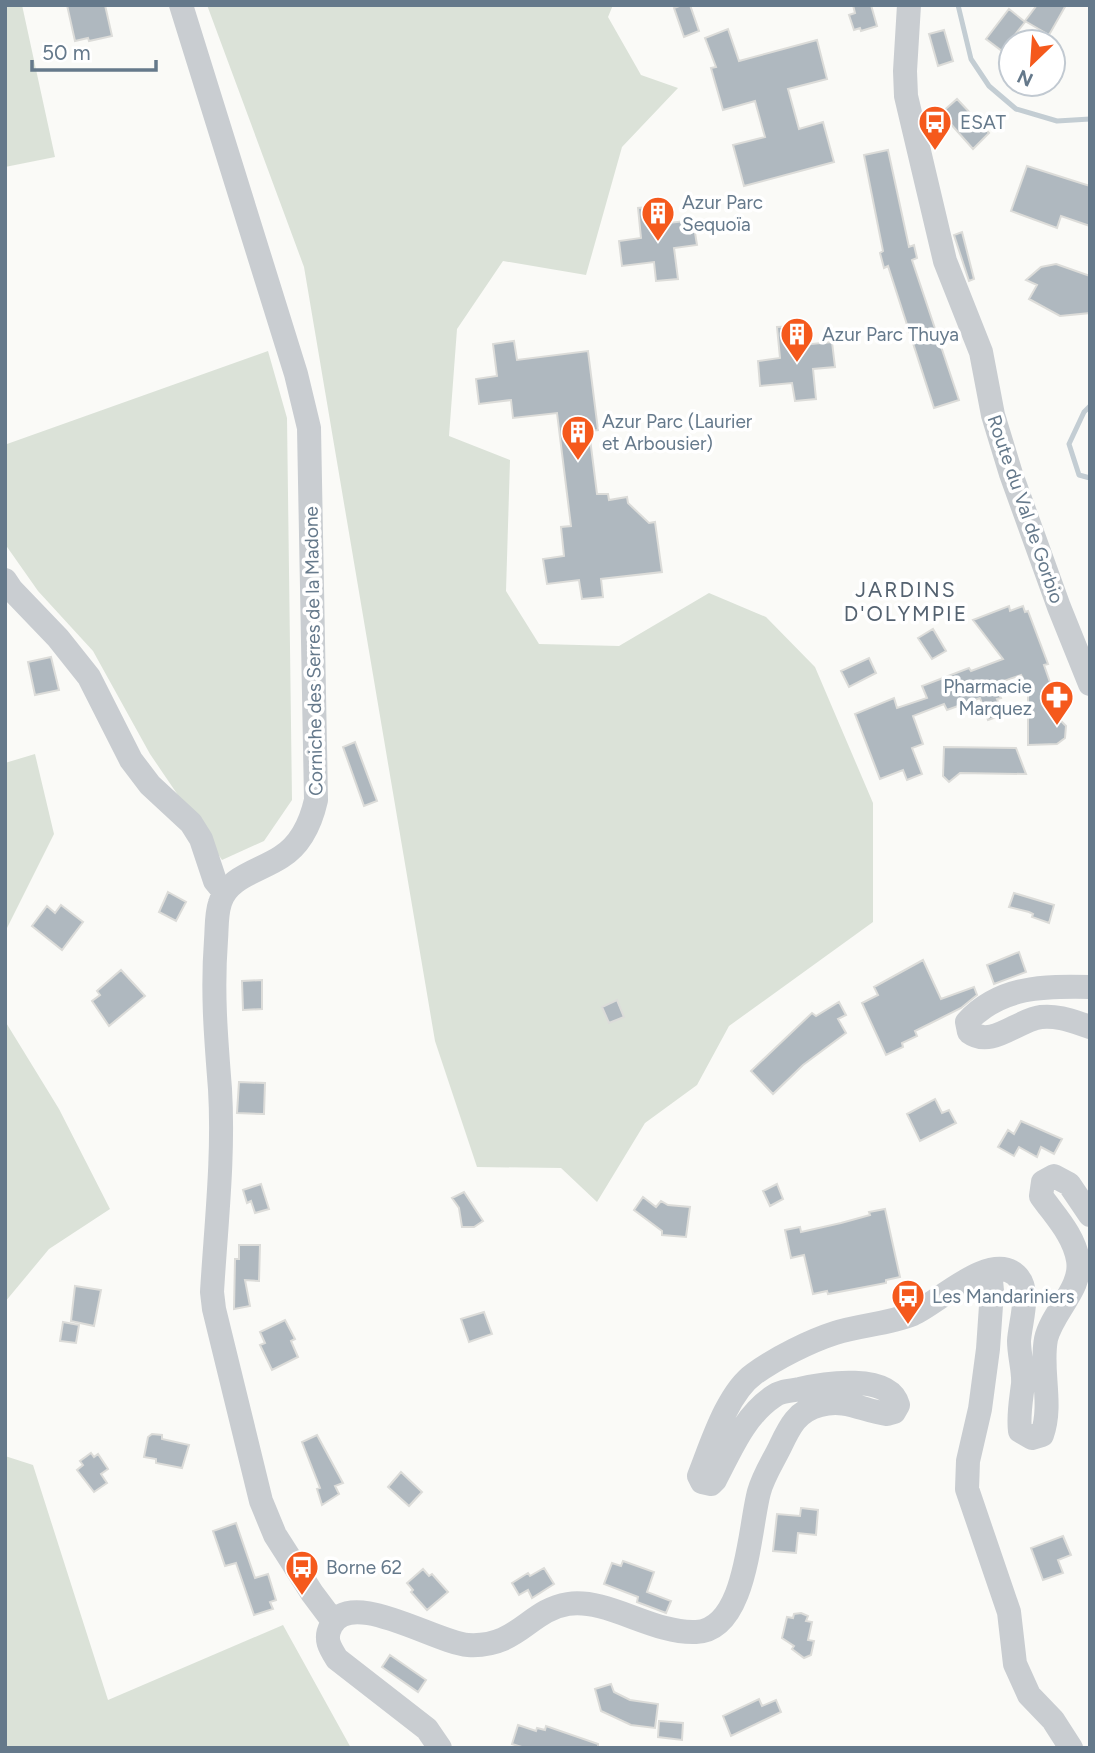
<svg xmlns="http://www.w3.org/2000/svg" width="1095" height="1753" font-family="Figtree,sans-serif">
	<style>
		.green { fill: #dbe2d8 }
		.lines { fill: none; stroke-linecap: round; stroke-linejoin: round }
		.stream { stroke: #c3cdd3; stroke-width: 5 }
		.building { fill: #afb8bf; stroke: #dcdcd9; stroke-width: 2 }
		.minor { stroke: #c9cdd1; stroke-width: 24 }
		.labels { text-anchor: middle; stroke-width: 7; stroke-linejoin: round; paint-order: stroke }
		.poi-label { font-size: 19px; fill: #65798b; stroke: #fff; text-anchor: start }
		.street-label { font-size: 19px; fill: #65798b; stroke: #fff }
		.neighbourhood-label { font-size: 21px; letter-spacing: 2px; fill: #546270; stroke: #fff }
	</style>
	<rect width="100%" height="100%" fill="#fafaf7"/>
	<path class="green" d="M5 5H22L55 157 5 167Z
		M207 5H613L608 17 641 75 678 88 622 147 586 275 503 261 457 329 449 436 510 460 506 591 539 644 619 646 709 593 766 617 815 667 873 803V922L729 1026 697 1085 645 1123 597 1202 561 1168 477 1167 435 1041 304 267Z
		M268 351 287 418 292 800 264 841 222 860 150 754 93 651 38 591 5 544 7 444Z
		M35 754 54 834 5 932V763Z
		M5 1021 59 1109 110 1209 49 1249 5 1302Z
		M5 1456 33 1465 108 1700 283 1625 351 1748H5Z"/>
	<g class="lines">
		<path class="stream" d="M958 5 971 59 989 86 1016 109 1057 121 1090 119
			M1090 406 1084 412 1069 444 1079 475 1090 478"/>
	</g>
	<path class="building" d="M67 5H105L112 36 89 41 88 38 75 41Z
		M682 5H690L699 31 684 37 674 8Z
		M853 5H871L877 26 861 31 860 28 854 30 849 15 855 13Z
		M1037 5H1066L1049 35 1025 21Z
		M1009 9 1025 22 1002 51 986 39Z
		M728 29 739 61 817 40 827 79 788 89 799 129 823 122 834 162 744 186 733 145 765 137 755 101 723 110 711 68 716 67 705 38Z
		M944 30 953 61 938 66 929 34Z
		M957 99 989 133 973 149 941 113Z
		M888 150 909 247 914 245 917 258 912 260 959 400 934 408 888 266 884 268 880 253 883 251 864 155Z
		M1027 166 1090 186V226L1061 216 1057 228 1011 211Z
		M659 206 661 224 693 220 697 245 674 248 678 279 656 281 654 262 622 266 619 241 641 238 638 208Z
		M962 232 974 279 969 281 954 235Z
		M1056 264 1090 276V313L1060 316 1029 299 1037 285 1026 280 1041 267Z
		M799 326 801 345 832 342 835 367 813 369 816 399 795 401 792 383 760 386 758 361 780 358 777 327Z
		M514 341 517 360 588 351 598 430 589 431 597 494H608L609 500 627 497 628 503 649 523 655 522 662 572 601 579 603 597 582 599 579 580 547 584 543 559 564 556 561 527 571 526 557 413 513 418 511 400 479 404 476 379 497 376 493 344Z
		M1009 606 1010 611 1023 606 1025 612 1028 611 1048 664 1044 665 1052 688H1057L1056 716 1066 726 1065 738 1057 744 1028 745V688L1021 675 995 684 1001 698 997 699 1003 715 988 720 980 698 947 710 944 704 913 716 923 744 912 748 922 774 907 780 903 770 880 779 855 714 894 698 897 708 927 698 922 686 969 668 971 671 1003 659 973 620Z
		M933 629 946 651 932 659 918 638Z
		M51 657 59 690 35 695 28 662Z
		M869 658 876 673 849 687 841 671Z
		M355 742 377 801 364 806 343 747Z
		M944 747 1016 748 1026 774 960 773 949 782 943 776Z
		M168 892 186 902 176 921 159 912Z
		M1014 893 1054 905 1049 923 1032 917 1033 914 1029 912 1009 907Z
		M61 905 83 922 62 950 32 926 47 906 55 913Z
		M1019 952 1026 972 994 984 987 965Z
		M923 960 941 999 974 987 977 995 961 1008 915 1031 917 1036 902 1043 903 1047 886 1055 862 1003 878 995 874 987Z
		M121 970 145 996 109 1026 92 1001 100 995 97 991Z
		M262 980V1009L243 1010 242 981Z
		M617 1000 624 1017 609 1023 602 1007Z
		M839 1002 846 1015 838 1019 846 1033 803 1065 773 1094 751 1071 812 1013 816 1016Z
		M239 1082 265 1083 264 1114 237 1113Z
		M935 1099 942 1113 949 1110 956 1123 920 1141 907 1114Z
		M1021 1121 1062 1139 1054 1154 1041 1147 1037 1157 1019 1147 1014 1156 998 1147 1008 1130 1014 1134Z
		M261 1184 269 1209 255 1213 251 1201 247 1203 243 1190Z
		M777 1184 783 1199 770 1206 763 1191Z
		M464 1192 483 1221 474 1227H462L459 1208 452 1198Z
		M643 1197 656 1207 661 1201 668 1205 690 1207 686 1237 662 1235V1231L634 1210Z
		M885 1209 900 1277 886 1280V1283L828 1294 827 1291 813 1294 804 1255 791 1258 785 1230 800 1227 801 1232 841 1223 870 1215 869 1212Z
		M239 1245H260L259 1281 245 1280 250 1306 234 1309 235 1259H239Z
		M75 1286 101 1290 94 1326 71 1321Z
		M484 1312 492 1334 469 1342 461 1319Z
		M285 1320 295 1339 291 1341 298 1357 272 1370 260 1345 265 1343 260 1332Z
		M63 1322 79 1325 76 1343 60 1341Z
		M152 1434 162 1435V1439L189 1445 182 1468 156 1463V1459L144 1457 148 1437Z
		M317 1435 343 1483 335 1486 339 1494 322 1505 317 1489 320 1488 302 1442Z
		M91 1453 94 1457 98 1454 108 1469 101 1474 107 1483 94 1492 77 1470 83 1465 80 1461Z
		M401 1472 422 1492 409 1506 388 1487Z
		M801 1508 818 1510 816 1535 798 1533 796 1553 773 1551 777 1514 800 1516Z
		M236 1523 255 1578 268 1574 276 1600 270 1602 273 1609 254 1615 236 1563 225 1566 213 1531Z
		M1063 1536 1071 1555 1058 1560 1063 1573 1043 1580 1031 1548Z
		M623 1561 654 1572 647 1592 671 1601 666 1613 637 1602 638 1597 604 1584 612 1563 621 1566Z
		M544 1568 554 1584 532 1598 528 1590 519 1595 512 1583 528 1573 530 1576Z
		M423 1569 429 1576 432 1574 448 1592 427 1610 411 1592 413 1590 407 1583Z
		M801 1613 808 1616 806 1621 812 1622 808 1640 814 1641 811 1655 804 1658 792 1649 794 1646 782 1638 787 1617 793 1618 794 1614Z
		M390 1655 426 1680 418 1692 382 1667Z
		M611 1684 614 1692 630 1700 658 1704 655 1728 631 1725 601 1711 595 1689Z
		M759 1699 762 1706 776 1700 781 1712 731 1736 723 1716Z
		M659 1721 683 1723 682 1740 658 1737Z
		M518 1725 536 1731 537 1728 545 1730 546 1726 598 1744V1748H525L512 1744Z"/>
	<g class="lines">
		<path class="minor" d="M181 5 296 374 309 428 316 800C311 822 302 844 281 857 260 871 227 877 220 903 216 915 217 928 216 940 212 993 216 1038 220 1089 224 1156 216 1225 212 1292L214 1309 261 1501 275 1535 312 1593 333 1621
			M909 5 905 71 906 96 945 261 981 352 993 415 1011 474 1059 607 1090 684
			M5 580 11 589 58 638 89 677 131 760 150 785 191 823 201 839 215 881 224 892
			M1090 987C1044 986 1000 986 967 1022L969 1032C992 1049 1017 1020 1041 1017 1058 1015 1074 1022 1090 1027
			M990 1270 992 1291 988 1349 980 1409 968 1461 967 1489 1009 1612 1015 1664 1029 1695 1053 1720 1071 1748
			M440 1748 427 1729 337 1659C330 1648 324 1639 331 1626 350 1587 436 1643 468 1645 518 1648 529 1610 568 1604 608 1598 653 1634 696 1632 747 1630 749 1529 759 1492 763 1477 772 1463 779 1449 789 1428 796 1411 820 1405 846 1398 863 1411 887 1414L894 1412 898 1405C889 1373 824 1383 800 1389 791 1391 780 1391 774 1396 744 1416 731 1450 715 1480L711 1484 702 1482 699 1476C711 1446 727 1393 754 1374 776 1358 810 1341 835 1333 860 1325 888 1324 913 1314 937 1304 990 1251 1016 1275 1032 1290 1020 1322 1019 1341 1019 1356 1024 1370 1023 1384 1021 1401 1018 1415 1020 1431L1032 1438 1042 1435C1053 1404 1040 1370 1046 1339 1052 1312 1083 1288 1078 1260 1074 1235 1055 1216 1041 1196L1043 1182 1054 1176 1069 1184 1090 1215"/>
	</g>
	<defs>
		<symbol id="bus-pin" viewBox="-11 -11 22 30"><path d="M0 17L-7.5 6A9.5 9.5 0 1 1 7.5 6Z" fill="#f5591c" stroke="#fff"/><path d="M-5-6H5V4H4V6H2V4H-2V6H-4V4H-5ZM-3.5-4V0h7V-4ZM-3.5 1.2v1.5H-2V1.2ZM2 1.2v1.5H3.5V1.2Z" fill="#fff"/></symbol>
		<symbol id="building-pin" viewBox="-11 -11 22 30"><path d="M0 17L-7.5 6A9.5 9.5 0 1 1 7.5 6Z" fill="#f5591c" stroke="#fff"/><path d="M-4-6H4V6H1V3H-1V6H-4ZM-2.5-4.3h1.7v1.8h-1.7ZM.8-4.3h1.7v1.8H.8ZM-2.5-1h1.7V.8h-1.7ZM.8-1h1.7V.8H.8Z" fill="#fff"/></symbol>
		<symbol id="pharmacy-pin" viewBox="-11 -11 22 30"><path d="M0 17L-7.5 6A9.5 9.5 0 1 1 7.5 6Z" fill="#f5591c" stroke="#fff"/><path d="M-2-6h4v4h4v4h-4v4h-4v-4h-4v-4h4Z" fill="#fff"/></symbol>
	</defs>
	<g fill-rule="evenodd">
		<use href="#bus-pin" x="916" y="103" width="38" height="52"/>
		<use href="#building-pin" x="639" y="194" width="38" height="52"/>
		<use href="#building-pin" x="778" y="315" width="38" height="52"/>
		<use href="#building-pin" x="559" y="413" width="38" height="52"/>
		<use href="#pharmacy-pin" x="1038" y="678" width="38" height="52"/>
		<use href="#bus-pin" x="889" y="1277" width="38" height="52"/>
		<use href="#bus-pin" x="283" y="1548" width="38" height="52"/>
	</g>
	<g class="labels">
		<g class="poi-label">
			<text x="960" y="129">ESAT</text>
			<text x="682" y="209">Azur Parc<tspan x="682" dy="22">Sequoïa</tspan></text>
			<text x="822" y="341">Azur Parc Thuya</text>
			<text x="602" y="428">Azur Parc (Laurier<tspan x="602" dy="22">et Arbousier)</tspan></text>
			<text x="1032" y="693" text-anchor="end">Pharmacie<tspan x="1032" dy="22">Marquez</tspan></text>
			<text x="932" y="1303">Les Mandariniers</text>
			<text x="326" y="1574">Borne 62</text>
		</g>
		<g class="street-label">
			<text transform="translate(1026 509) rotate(71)" y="7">Route du Val de Gorbio</text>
			<text transform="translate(313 651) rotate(-91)" y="7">Corniche des Serres de la Madone</text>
		</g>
		<g class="neighbourhood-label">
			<text x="906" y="597">JARDINS<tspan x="906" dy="24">D'OLYMPIE</tspan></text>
		</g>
	</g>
	<rect width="1095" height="1753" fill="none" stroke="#65798b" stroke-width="14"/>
	<g transform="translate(1032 63) rotate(205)"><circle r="33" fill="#ffffff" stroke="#c1c9d1" stroke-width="2"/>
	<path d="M0-5L12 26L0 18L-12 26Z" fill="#f5591c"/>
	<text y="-10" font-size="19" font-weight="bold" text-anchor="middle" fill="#65798b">N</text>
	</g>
	<path d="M32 60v10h124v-10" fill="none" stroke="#65798b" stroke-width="3.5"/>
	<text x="42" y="60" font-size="21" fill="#65798b" stroke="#ffffff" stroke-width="5" paint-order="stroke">50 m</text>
</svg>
